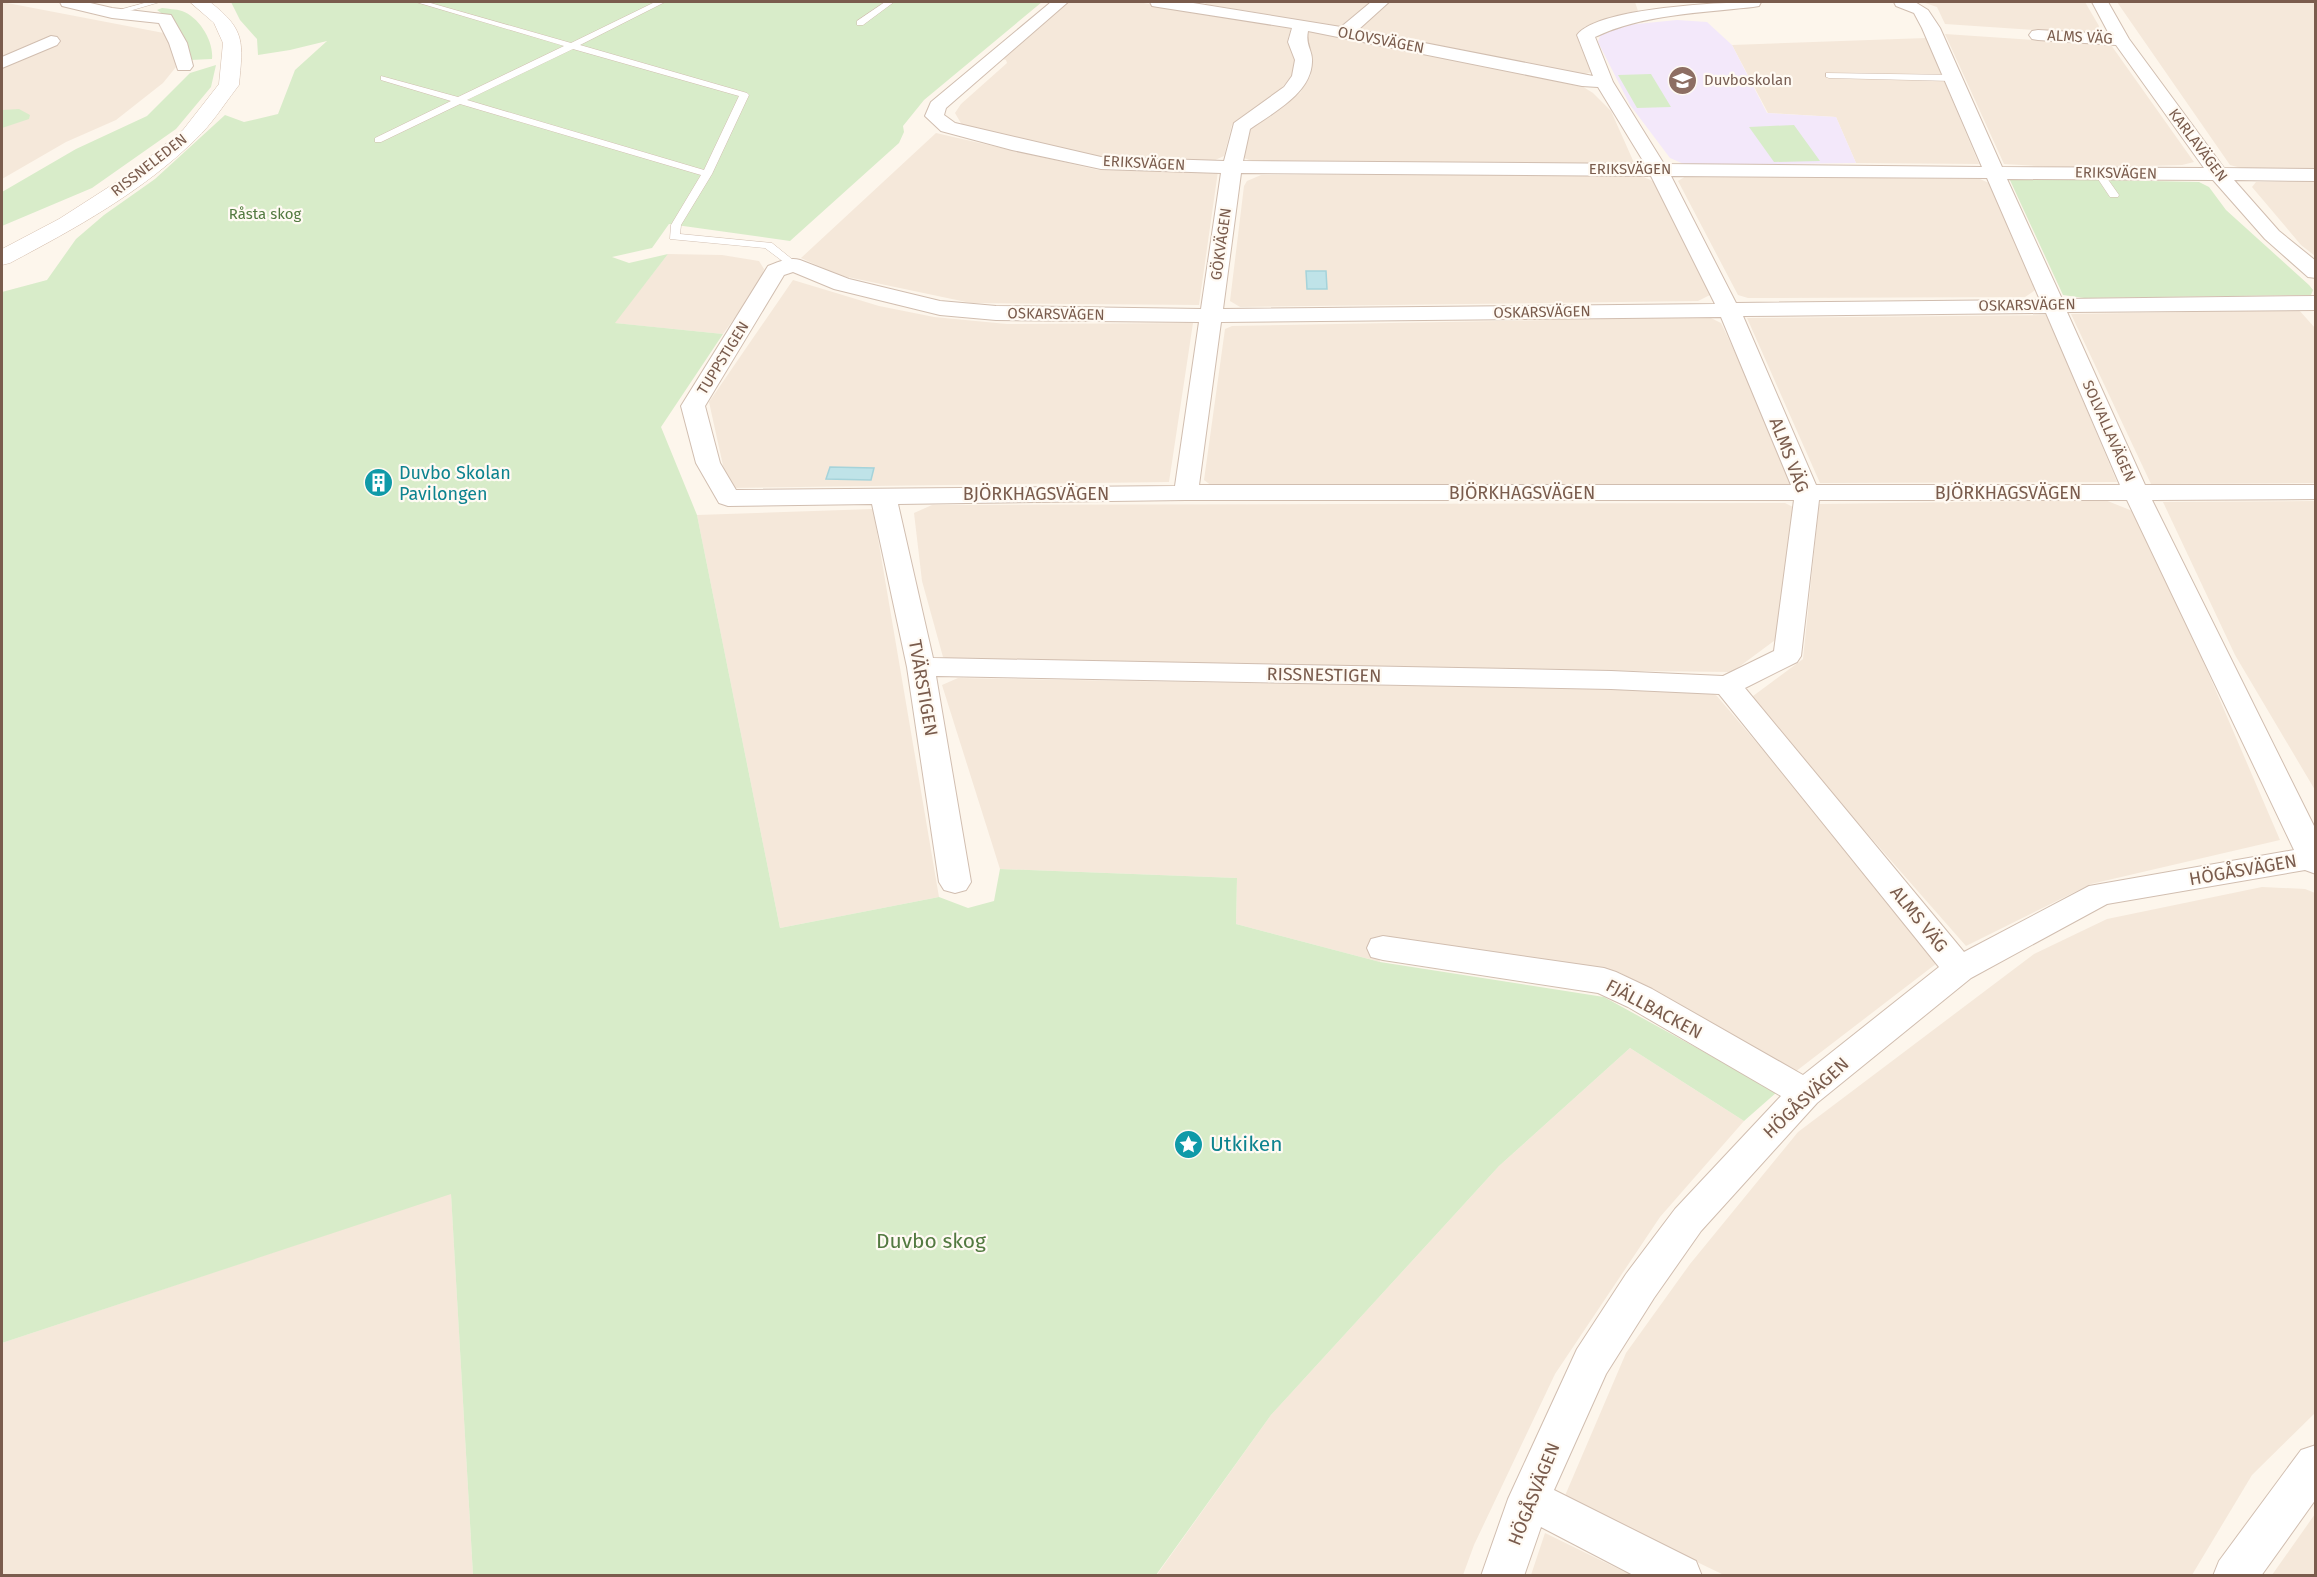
<svg xmlns="http://www.w3.org/2000/svg" width="2317" height="1577" font-family="'Fira Sans',sans-serif">
	<style>
		.residential { fill: #f5e8da }
		.education { fill: #f3e8fa }
		.green { fill: #d8ecc9 }
		.water { fill: #bfe3e8; stroke: #a5d3da; stroke-width: 1.5 }
		.lines { fill: none; stroke-linecap: round; stroke-linejoin: round }
		.lane-casing { stroke: #d1beb0; stroke-width: 1 }
		.street-casing { stroke: #d1beb0; stroke-width: 2 }
		.secondary-casing { stroke: #d6c0b0; stroke-width: 1 }
		.lane { fill: #fff; fill-rule: evenodd }
		.street { fill: #fff; fill-rule: evenodd }
		.secondary { fill: #fff; fill-rule: evenodd }
		.labels { text-anchor: middle; stroke-width: 4.5; stroke-linejoin: round; paint-order: stroke }
		.far-street-label { font-size: 15px; fill: #7a5c4d; stroke: #fffaf3 }
		.far-education-label { font-size: 15px; fill: #785e54; stroke: #fffaf3; text-anchor: start }
		.far-park-label { font-size: 15px; fill: #537a41; stroke: #fffaf3 }
		.street-label { font-size: 18px; fill: #7a5c4d; stroke: #fffaf3 }
		.culture-label { font-size: 18px; fill: #0d838f; stroke: #fffaf3; text-anchor: start }
		.near-culture-label { font-size: 21px; fill: #0d838f; stroke: #fffaf3; text-anchor: start }
		.near-park-label { font-size: 21px; fill: #537a41; stroke: #fffaf3 }
	</style>
	<rect width="100%" height="100%" fill="#fdf6ec"/>
	<path class="residential" d="M2 2 169 34 176 67 163 83 116 120 66 142 2 179Z
		M1066 2H1137L1284 25 1291 28 1287 42 1297 59 1293 74 1279 91 1232 125 1224 156 1211 162 1114 161 962 125 955 113 961 104 1007 63 1006 60 999 58Z
		M1207 2H1374L1341 27 1205 4Z
		M1390 2H1635L1638 11 1629 16 1599 21 1584 27 1579 33V43L1592 72 1581 75 1353 30Z
		M1922 2H2085L2099 26 2098 31 2093 34 1945 24 1937 7Z
		M2117 2H2315V171L2248 170 2230 165Z
		M1309 31 1577 83 1593 93 1611 111 1635 165 1255 162 1244 158 1250 127 1300 93 1311 75V61L1305 42Z
		M1945 34 2111 45 2194 162 2182 165 2069 168 2004 164Z
		M1926 38 1979 164 1856 163 1836 117 1768 113 1732 45Z
		M936 133 1098 170 1218 171 1199 305 971 303 838 275 801 258Z
		M1261 175H1639L1655 182 1712 294 1698 301 1240 307 1230 301 1244 186 1247 181Z
		M1686 176 1980 179 1989 183 2037 289 2025 297 1748 298 1738 295 1678 181Z
		M2256 182H2315V256L2301 245 2252 187Z
		M668 254 722 255 759 261 764 269 759 284 723 334 614 323Z
		M793 280 879 306 934 317 1007 324 1193 323 1169 482 728 488 709 402Z
		M2299 310 2315 328V483L2151 484 2071 314Z
		M2047 315 2117 482 1820 483 1747 318Z
		M1709 317 1721 323 1796 480 1789 484 1212 486 1204 480 1225 329 1232 326Z
		M2105 500 2140 514 2280 840 2091 884 1966 946 1749 699 1803 659 1819 504Z
		M2315 501H2316L2315 790 2235 655 2163 502Z
		M1785 503 1793 507 1782 635 1732 672 967 664 943 657 922 581 914 513 932 505Z
		M873 509 939 897 780 928 697 515Z
		M958 678 1709 691 1717 696 1941 960 1795 1072 1619 972 1375 939 1380 962 1236 924 1237 878 1000 869 942 685Z
		M2262 887 2305 889 2315 893V1413L2252 1475 2192 1575H1724L1564 1498 1626 1353 1690 1264 1798 1132 2034 954 2107 919Z
		M1630 1048 1744 1121 1660 1217 1555 1374 1474 1545 1463 1575 1156 1576 1271 1415 1499 1166Z
		M451 1193 473 1575H2V1343Z
		M2315 1514V1575H2272Z
		M1545 1533 1631 1575H1531Z"/>
	<path class="education" d="M1677 20 1707 22 1732 45 1767 113 1836 117 1856 163 1686 165 1670 158 1630 105 1598 42 1601 33 1616 26Z"/>
	<path class="green" d="M231 2H1042L924 100 903 126 904 132 899 143 790 241 669 224 652 248 612 257 629 263 668 254 615 323 723 334 661 427 697 515 780 928 939 897 968 908 994 901 1000 869 1237 878 1236 924 1380 962 1604 997 1777 1092 1744 1121 1630 1048 1499 1166 1271 1415 1156 1575H473L451 1194 2 1343V292L47 280 76 239 104 215 155 179 225 115 244 122 278 114 295 70 327 41 290 50 258 55 257 39 240 20Z
		M162 8C168 9 176 9 182 11 199 17 214 41 212 59L190 60 171 20 157 10Z
		M216 65 211 87 176 129 92 188 2 226V192L76 149 147 116 190 73Z
		M1651 74 1671 107 1637 108 1618 75Z
		M19 109 30 115 29 119 2 128V110Z
		M1794 125 1820 161 1774 162 1749 127Z
		M2009 178 2199 182 2209 187 2226 210 2309 285 2313 290 2311 295 2084 298 2063 295Z"/>
	<path class="water" d="M1306 271H1326L1327 289H1307Z
		M830 467 874 468 871 480 826 479Z"/>
	<g class="lines">
		<defs>
			<path id="lane" d="M148 2H160L112 16 108 13Z
				M416 2H427L571 43 655 2H665L580 45 747 93 749 95 712 174 681 225 680 234 772 243 798 264 797 266H789L765 248 670 239 671 225 701 175 460 104 381 142H375V138L451 101 381 80V76L458 97 564 46ZM573 49 739 96 704 170 467 100Z
				M885 2H894L863 25H857V21Z
				M1826 73 1953 75 1957 78 1953 81 1829 78 1826 77Z
				M2096 171H2102L2119 195 2118 197H2110L2094 173Z"/>
			<path id="street" d="M60 2H86L112 8 171 15 187 43 193 66 190 70H178L169 43 159 23 112 18 62 6Z
				M1051 2H1068L946 108 944 115 955 123 1101 157 1224 161 1234 123 1284 87 1292 76 1295 60 1288 42 1292 28 1158 7 1152 6 1150 2H1187L1341 27 1371 2H1389L1358 30 1593 76 1577 35C1598 7 1726 2 1761 2L1759 6 1753 7C1701 13 1643 14 1595 37L1613 82 1664 164 1982 167 1922 28 1914 13 1896 6 1894 2H1915L1928 10 1940 28 2002 167 2204 168 2116 45 2038 40 2032 39 2029 35 2032 31 2038 30 2109 34 2092 2H2108L2129 39 2224 168 2316 169V181L2234 180 2279 231 2316 261V278L2308 277 2265 239 2213 180 2007 179 2062 299 2316 296V310L2067 312 2145 485H2316V499L2152 500 2316 830V874L2305 870 2107 904 1971 978 1817 1103 1701 1231 1654 1298 1606 1374 1554 1490 1696 1561 1702 1576H1635L1541 1527 1524 1576H1481L1508 1499 1577 1349 1626 1274 1675 1209 1781 1096 1628 1007 1598 993 1383 960 1371 957 1367 948 1371 939 1383 936 1604 968 1616 972 1652 989 1803 1075 1939 967 1719 694 1611 689 936 676 971 882 966 890 955 893 944 890 939 882 907 667 872 504 728 506 719 503 696 463 681 406 768 266C779 262 789 257 800 260L849 279 940 301 996 306 1201 309 1221 173 1101 169 1012 150 941 131 925 116 931 102ZM1308 31 1582 86 1598 87 1645 164 1243 161 1250 129C1272 113 1311 94 1312 62 1313 50 1305 46 1308 31ZM1241 173 1651 176 1715 304 1223 309ZM1671 176 1987 178 2040 300 1736 303ZM793 272 834 289 940 315 996 320 1199 322 1175 486 736 490 720 463 705 406 784 275ZM2046 313 2120 485H1816L1743 316ZM1721 317 1791 485H1199L1221 322ZM1186 500H1794L1774 651 1723 676 1611 671 933 658 898 504ZM1819 500H2127L2294 850 2089 886 1964 952 1745 688 1797 662 1801 656Z
				M51 36 57 37 60 41 57 45 2 68V57Z
				M2316 1445V1499L2261 1576H2213L2219 1561 2301 1450Z"/>
			<path id="secondary" d="M190 2H210C246 30 243 42 239 85L236 89C223 106 211 125 196 139 142 192 76 228 10 263L2 265V249L59 219 126 176 183 130 219 84 223 43 214 23Z"/>
		</defs>
		<use href="#lane" class="lane-casing"/>
		<use href="#street" class="street-casing"/>
		<use href="#secondary" class="secondary-casing"/>
		<use href="#lane" class="lane"/>
		<use href="#street" class="street"/>
		<use href="#secondary" class="secondary"/>
	</g>
	<defs>
		<symbol id="school-disc" viewBox="-11 -11 22 22"><circle r="9.5" fill="#8d6e63" stroke="#fffaf3"/><path d="M0-5L7-2L0 1L-7-2ZM-4 1L0 2.5L4 1V4Q0 6-4 4Z" fill="#fff"/></symbol>
		<symbol id="building-disc" viewBox="-11 -11 22 22"><circle r="9.5" fill="#0f9aa8" stroke="#fffaf3"/><path d="M-4-6H4V6H1V3H-1V6H-4ZM-2.5-4.3h1.7v1.8h-1.7ZM.8-4.3h1.7v1.8H.8ZM-2.5-1h1.7V.8h-1.7ZM.8-1h1.7V.8H.8Z" fill="#fff"/></symbol>
		<symbol id="sight-disc" viewBox="-11 -11 22 22"><circle r="9.5" fill="#0f9aa8" stroke="#fffaf3"/><path d="M0-6L1.8-2.2L6-1.7L2.9 1.2L3.7 5.4L0 3.3L-3.7 5.4L-2.9 1.2L-6-1.7L-1.8-2.2Z" fill="#fff"/></symbol>
	</defs>
	<g fill-rule="evenodd">
		<use href="#school-disc" x="1666" y="64" width="33" height="33"/>
		<use href="#building-disc" x="362" y="466" width="33" height="33"/>
		<use href="#sight-disc" x="1172" y="1128" width="33" height="33"/>
	</g>
	<g class="labels">
		<g class="far-street-label">
			<text transform="translate(2080 37) rotate(3)" y="5">ALMS VÄG</text>
			<text transform="translate(1381 40) rotate(11)" y="5">OLOVSVÄGEN</text>
			<text transform="translate(2198 145) rotate(53)" y="5">KARLAVÄGEN</text>
			<text transform="translate(1144 163) rotate(3)" y="5">ERIKSVÄGEN</text>
			<text transform="translate(149 165) rotate(-38)" y="5">RISSNELEDEN</text>
			<text x="1630" y="174">ERIKSVÄGEN</text>
			<text transform="translate(2116 173) rotate(1)" y="5">ERIKSVÄGEN</text>
			<text transform="translate(1221 244) rotate(-82)" y="5">GÖKVÄGEN</text>
			<text transform="translate(2027 305) rotate(-1)" y="5">OSKARSVÄGEN</text>
			<text transform="translate(1542 312) rotate(-1)" y="5">OSKARSVÄGEN</text>
			<text transform="translate(1056 314) rotate(1)" y="5">OSKARSVÄGEN</text>
			<text transform="translate(723 358) rotate(-58)" y="5">TUPPSTIGEN</text>
			<text transform="translate(2109 431) rotate(66)" y="5">SOLVALLAVÄGEN</text>
		</g>
		<g class="far-education-label">
			<text x="1704" y="85">Duvboskolan</text>
		</g>
		<g class="far-park-label">
			<text x="265" y="219">Råsta skog</text>
		</g>
		<g class="street-label">
			<text transform="translate(1789 455) rotate(69)" y="6">ALMS VÄG</text>
			<text x="1522" y="499">BJÖRKHAGSVÄGEN</text>
			<text x="2008" y="499">BJÖRKHAGSVÄGEN</text>
			<text x="1036" y="500">BJÖRKHAGSVÄGEN</text>
			<text transform="translate(1324 675) rotate(1)" y="6">RISSNESTIGEN</text>
			<text transform="translate(923 688) rotate(80)" y="6">TVÄRSTIGEN</text>
			<text transform="translate(2243 870) rotate(-10)" y="6">HÖGÅSVÄGEN</text>
			<text transform="translate(1919 919) rotate(51)" y="6">ALMS VÄG</text>
			<text transform="translate(1654 1009) rotate(28)" y="6">FJÄLLBACKEN</text>
			<text transform="translate(1806 1098) rotate(-43)" y="6">HÖGÅSVÄGEN</text>
			<text transform="translate(1534 1494) rotate(-68)" y="6">HÖGÅSVÄGEN</text>
		</g>
		<g class="culture-label">
			<text x="399" y="479">Duvbo Skolan<tspan x="399" dy="21">Pavilongen</tspan></text>
		</g>
		<g class="near-culture-label">
			<text x="1210" y="1151">Utkiken</text>
		</g>
		<g class="near-park-label">
			<text x="931" y="1248">Duvbo skog</text>
		</g>
	</g>
	<rect width="2317" height="1577" fill="none" stroke="#7a5c4d" stroke-width="6"/>
</svg>
